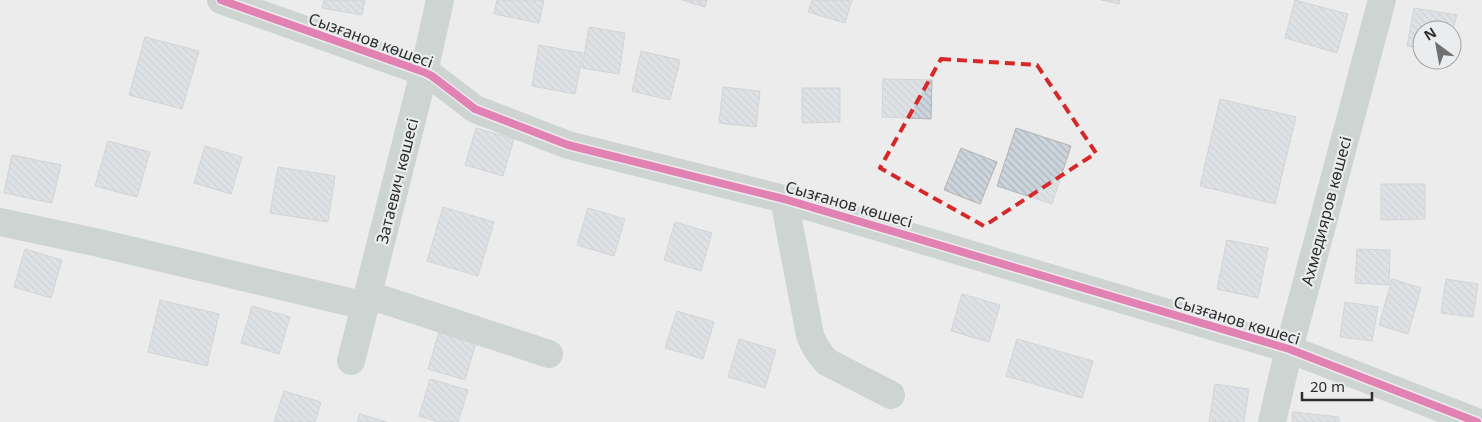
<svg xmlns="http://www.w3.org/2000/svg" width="1482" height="422" font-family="'Noto Sans',sans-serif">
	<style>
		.building { fill: url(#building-back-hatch); stroke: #b4b4b4 }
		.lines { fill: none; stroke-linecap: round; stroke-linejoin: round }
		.minor { stroke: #a6b5b2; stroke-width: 28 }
		.cycleway-casing { stroke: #ebeced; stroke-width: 11 }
		.cycleway { stroke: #d6006c; stroke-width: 8 }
		.marked { fill: none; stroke: #d62828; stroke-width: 4; stroke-dasharray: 10 6; stroke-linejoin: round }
		.labels { text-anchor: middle; stroke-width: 4.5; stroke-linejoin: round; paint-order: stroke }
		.street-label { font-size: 16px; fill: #2e2e2f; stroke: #ebeced }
	</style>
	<defs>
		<pattern id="building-back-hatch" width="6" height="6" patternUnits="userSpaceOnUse" patternTransform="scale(1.25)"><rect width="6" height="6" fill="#ccd4dc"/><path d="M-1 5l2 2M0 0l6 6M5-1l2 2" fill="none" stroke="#b0b6bd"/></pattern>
	</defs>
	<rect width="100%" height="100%" fill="#ececec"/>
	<path class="building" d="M324 0H365L362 15 322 8Z
		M497 0H544L539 23 494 14Z
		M682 0H707L705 7Z
		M812 0H852L845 23 808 12Z
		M1101 0H1120L1119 4Z
		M1295 0 1348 14 1337 53 1285 38Z
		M1414 8 1457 15 1452 31 1422 30V49L1407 46Z
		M589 27 625 33 619 74 582 68Z
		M145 37 199 51 182 109 129 95Z
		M539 45 583 53 575 94 532 86Z
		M641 51 680 60 670 100 632 91Z
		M883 79 932 80 931 119 882 117Z
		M723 87 760 91 756 127 719 123Z
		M802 88H840V122L802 123Z
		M1220 99 1296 117 1275 204 1200 186Z
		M476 128 514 139 503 176 465 165Z
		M1016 128 1071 146 1052 204 997 186Z
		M108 141 150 152 137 197 95 186Z
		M205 146 242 157 231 194 194 183Z
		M961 148 997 162 980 204 944 190Z
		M12 155 61 165 52 203 4 193Z
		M278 167 335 176 328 222 270 213Z
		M1381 184H1425V219L1381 220Z
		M443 207 494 222 478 276 427 261Z
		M588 208 625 219 614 256 577 245Z
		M675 222 712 233 701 271 664 260Z
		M1227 240 1268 248 1258 298 1217 289Z
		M25 249 62 260 51 298 14 287Z
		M1357 249 1390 250 1389 285 1355 283Z
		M1392 279 1421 288 1408 334 1379 325Z
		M1446 279 1478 284 1473 317 1441 313Z
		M962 294 1000 305 989 342 951 331Z
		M160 300 219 314 207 366 148 352Z
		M1345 302 1378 307 1372 341 1340 337Z
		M252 306 290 317 279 354 241 343Z
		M677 311 714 322 703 359 665 348Z
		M439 332 476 343 465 380 428 369Z
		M739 339 776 350 765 388 728 377Z
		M1017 339 1093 361 1082 398 1006 376Z
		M430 379 468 390 458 422H439L419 416Z
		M1215 384 1249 389 1244 422H1209Z
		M284 391 321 402 315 422H274Z
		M1293 412 1339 417V422H1292Z
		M360 414 387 422H357Z"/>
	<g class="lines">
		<path class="minor" d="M221 0 424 72 432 76 475 109 568 145 784 199 1289 349 1477 422
			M784 199 810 335C814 346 819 354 827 362L891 395
			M0 222 99 243 366 306
			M369 295 549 354
			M351 361 424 72 440 0
			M1272 422 1289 349 1382 0"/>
		<defs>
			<path id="cycleway" d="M221 0 424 72 432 76 475 109 568 145 784 199 1289 349 1477 422"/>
		</defs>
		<use href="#cycleway" class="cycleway-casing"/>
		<use href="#cycleway" class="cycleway"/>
	</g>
	<path d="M0 0H1482V422H0ZM941 59 1037 65 1096 153 984 226 880 168Z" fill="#ececec" fill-opacity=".55" fill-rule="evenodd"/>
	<path class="marked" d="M941 59 1037 65 1096 153 984 226 880 168Z"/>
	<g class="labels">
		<g class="street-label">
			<text transform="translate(371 40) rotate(20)" y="6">Сызғанов көшесі</text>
			<text transform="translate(397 181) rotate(-76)" y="6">Затаевич көшесі</text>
			<text transform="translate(849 204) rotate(16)" y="6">Сызғанов көшесі</text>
			<text transform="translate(1326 211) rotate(-75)" y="6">Ахмедияров көшесі</text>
			<text transform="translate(1237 320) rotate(17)" y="6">Сызғанов көшесі</text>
		</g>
	</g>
	<g transform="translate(1437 45) rotate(328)"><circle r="24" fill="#ebeced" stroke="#9fa0a1"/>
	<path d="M0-4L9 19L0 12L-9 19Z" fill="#707071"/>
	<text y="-8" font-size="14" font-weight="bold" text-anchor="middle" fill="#2e2e2f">N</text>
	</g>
	<path d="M1302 392v8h70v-8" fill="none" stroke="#2e2e2f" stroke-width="2.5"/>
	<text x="1310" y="392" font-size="15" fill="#2e2e2f" stroke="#ebeced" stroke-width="4" paint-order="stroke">20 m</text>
</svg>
